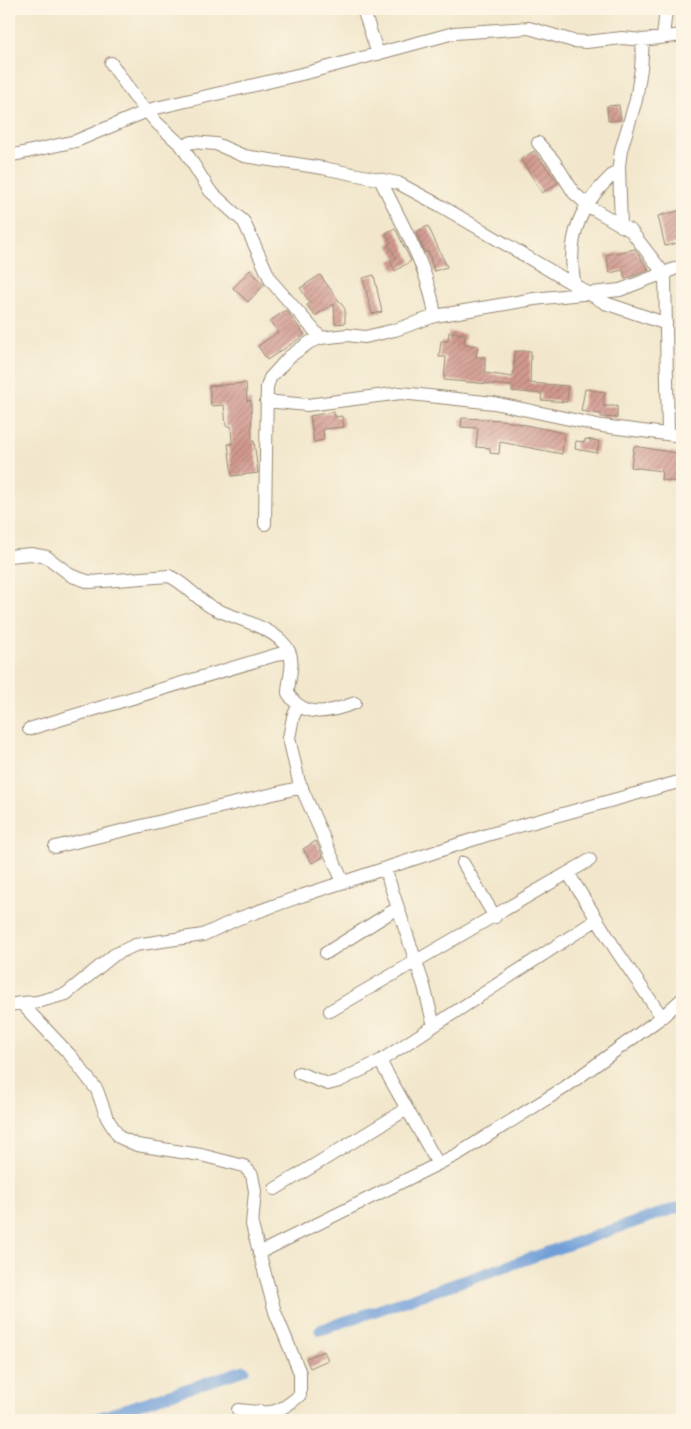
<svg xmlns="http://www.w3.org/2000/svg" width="691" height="1429" font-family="'Architects Daughter',sans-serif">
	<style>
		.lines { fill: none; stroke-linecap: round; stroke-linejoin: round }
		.canal { stroke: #709ed8; stroke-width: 11 }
		.building { fill: url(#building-hatch) }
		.minor-casing { stroke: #968875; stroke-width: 14 }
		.minor { stroke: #fff; stroke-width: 12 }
	</style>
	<defs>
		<pattern id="building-hatch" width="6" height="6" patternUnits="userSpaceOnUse" patternTransform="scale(1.25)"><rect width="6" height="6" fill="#d29990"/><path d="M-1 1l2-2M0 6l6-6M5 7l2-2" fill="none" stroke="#ac7d75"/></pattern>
	</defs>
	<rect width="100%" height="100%" fill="#fcf5e5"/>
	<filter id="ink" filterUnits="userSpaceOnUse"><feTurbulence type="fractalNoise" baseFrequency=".02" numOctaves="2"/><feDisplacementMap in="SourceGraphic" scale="10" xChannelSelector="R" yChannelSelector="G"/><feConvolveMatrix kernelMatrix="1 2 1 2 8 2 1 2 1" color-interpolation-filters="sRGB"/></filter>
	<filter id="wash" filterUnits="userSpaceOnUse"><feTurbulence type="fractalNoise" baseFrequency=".0096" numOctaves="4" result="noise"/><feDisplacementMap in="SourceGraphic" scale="20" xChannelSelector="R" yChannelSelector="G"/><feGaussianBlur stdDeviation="1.12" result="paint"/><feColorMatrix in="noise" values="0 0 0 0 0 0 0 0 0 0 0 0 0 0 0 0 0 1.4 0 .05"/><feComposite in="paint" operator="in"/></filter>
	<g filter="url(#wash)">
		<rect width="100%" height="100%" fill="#f2e7cc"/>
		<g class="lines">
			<path class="canal" d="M320 1330 682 1206
				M92 1420 244 1370"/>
		</g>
		<g id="blocks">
			<path class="building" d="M619 105 621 120 608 121 607 106Z
				M534 151 558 183 542 193 521 159Z
				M682 210V242L665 246 658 216Z
				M428 226 447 267 434 271 428 251 425 253 416 232Z
				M395 228 411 261 395 271 390 261 396 258 388 244 391 243 386 233Z
				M635 249 649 270 625 279 623 270 610 273 606 255Z
				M250 270 264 285 248 302 233 288Z
				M320 275 345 309V323L335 324 334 304 315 316 307 305 310 303 300 288Z
				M374 275 382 312 372 314 363 278Z
				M286 310 305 335 267 360 258 346 278 332 270 321Z
				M449 332 465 334 464 344 478 346 476 357H485V373L513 377 515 351H531L530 383 568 386 567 402 541 400 542 394 512 391V386L444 380 446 357H439L441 341H448Z
				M246 383 247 401 251 400 252 442 254 441 258 473 232 476 228 444H232L231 426H226L224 405 211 406 209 386Z
				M585 389 605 392 603 406H617V418L601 417V414L581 411Z
				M334 412 335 417 342 416 344 427 323 429 324 440 314 442 310 416Z
				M462 418 502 420 564 433 562 454 500 442 499 454 490 453V448L476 447 478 428 461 427Z
				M585 439 599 441 597 453 575 449 576 441 585 442Z
				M634 446 682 454V482L661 480 662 471 631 467Z
				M316 841 323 857 312 863 303 849Z
				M324 1351 328 1360 310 1368 306 1358Z"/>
		</g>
	</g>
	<g filter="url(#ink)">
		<use href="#blocks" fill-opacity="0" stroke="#968875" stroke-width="1"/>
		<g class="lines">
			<defs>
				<path id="minor" d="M363 9 378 54
					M663 37 666 9
					M111 63 133 95 157 123 182 146 210 191 244 222 271 281 321 338
					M538 143 554 161 574 193 590 207 631 231 665 275 668 434
					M182 146 192 142 216 144 244 156 323 168 398 183 441 206 605 303 664 323
					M9 156 76 141 152 109 310 72 454 33 529 28 573 41 586 42 622 38 643 40 682 35
					M380 179C401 223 429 268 435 316
					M621 226 619 166 621 150 636 100 641 69 643 40
					M575 286C565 236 581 202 619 169
					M266 401 307 405 401 393 494 403 602 426 682 436
					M265 524 267 387 270 378 289 357 310 342 321 338 347 335 365 337 395 330 435 316 534 299 620 290 682 266
					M9 556 31 554 47 557 72 576 90 582 169 576C185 583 197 599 213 608 235 619 277 627 289 651 295 664 288 680 288 693 304 720 331 712 355 703
					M298 706 293 717 289 738 299 782 343 882
					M29 729 289 651
					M55 847 302 787
					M463 863 495 917
					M385 869 424 986 434 1026
					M568 873 616 950 662 1017
					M326 953 396 909
					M21 1003 37 1002 66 994 114 955 135 945 203 935 237 919 301 896 487 835 682 781
					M9 1005 21 1003 71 1056 97 1090 107 1118 119 1137 137 1145 201 1155 244 1166 252 1175 255 1191 252 1225 275 1312 300 1373V1395C275 1417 269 1413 238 1410
					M330 1011 590 860
					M380 1061 438 1164
					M299 1073 328 1084 339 1081 380 1061 596 920
					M275 1189 407 1109
					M259 1253 458 1154 564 1088 662 1017 682 999"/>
			</defs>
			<use href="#minor" class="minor-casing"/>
			<use href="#minor" class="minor"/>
		</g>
	</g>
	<rect width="691" height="1429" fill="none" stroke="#fcf5e5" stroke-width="30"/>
</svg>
